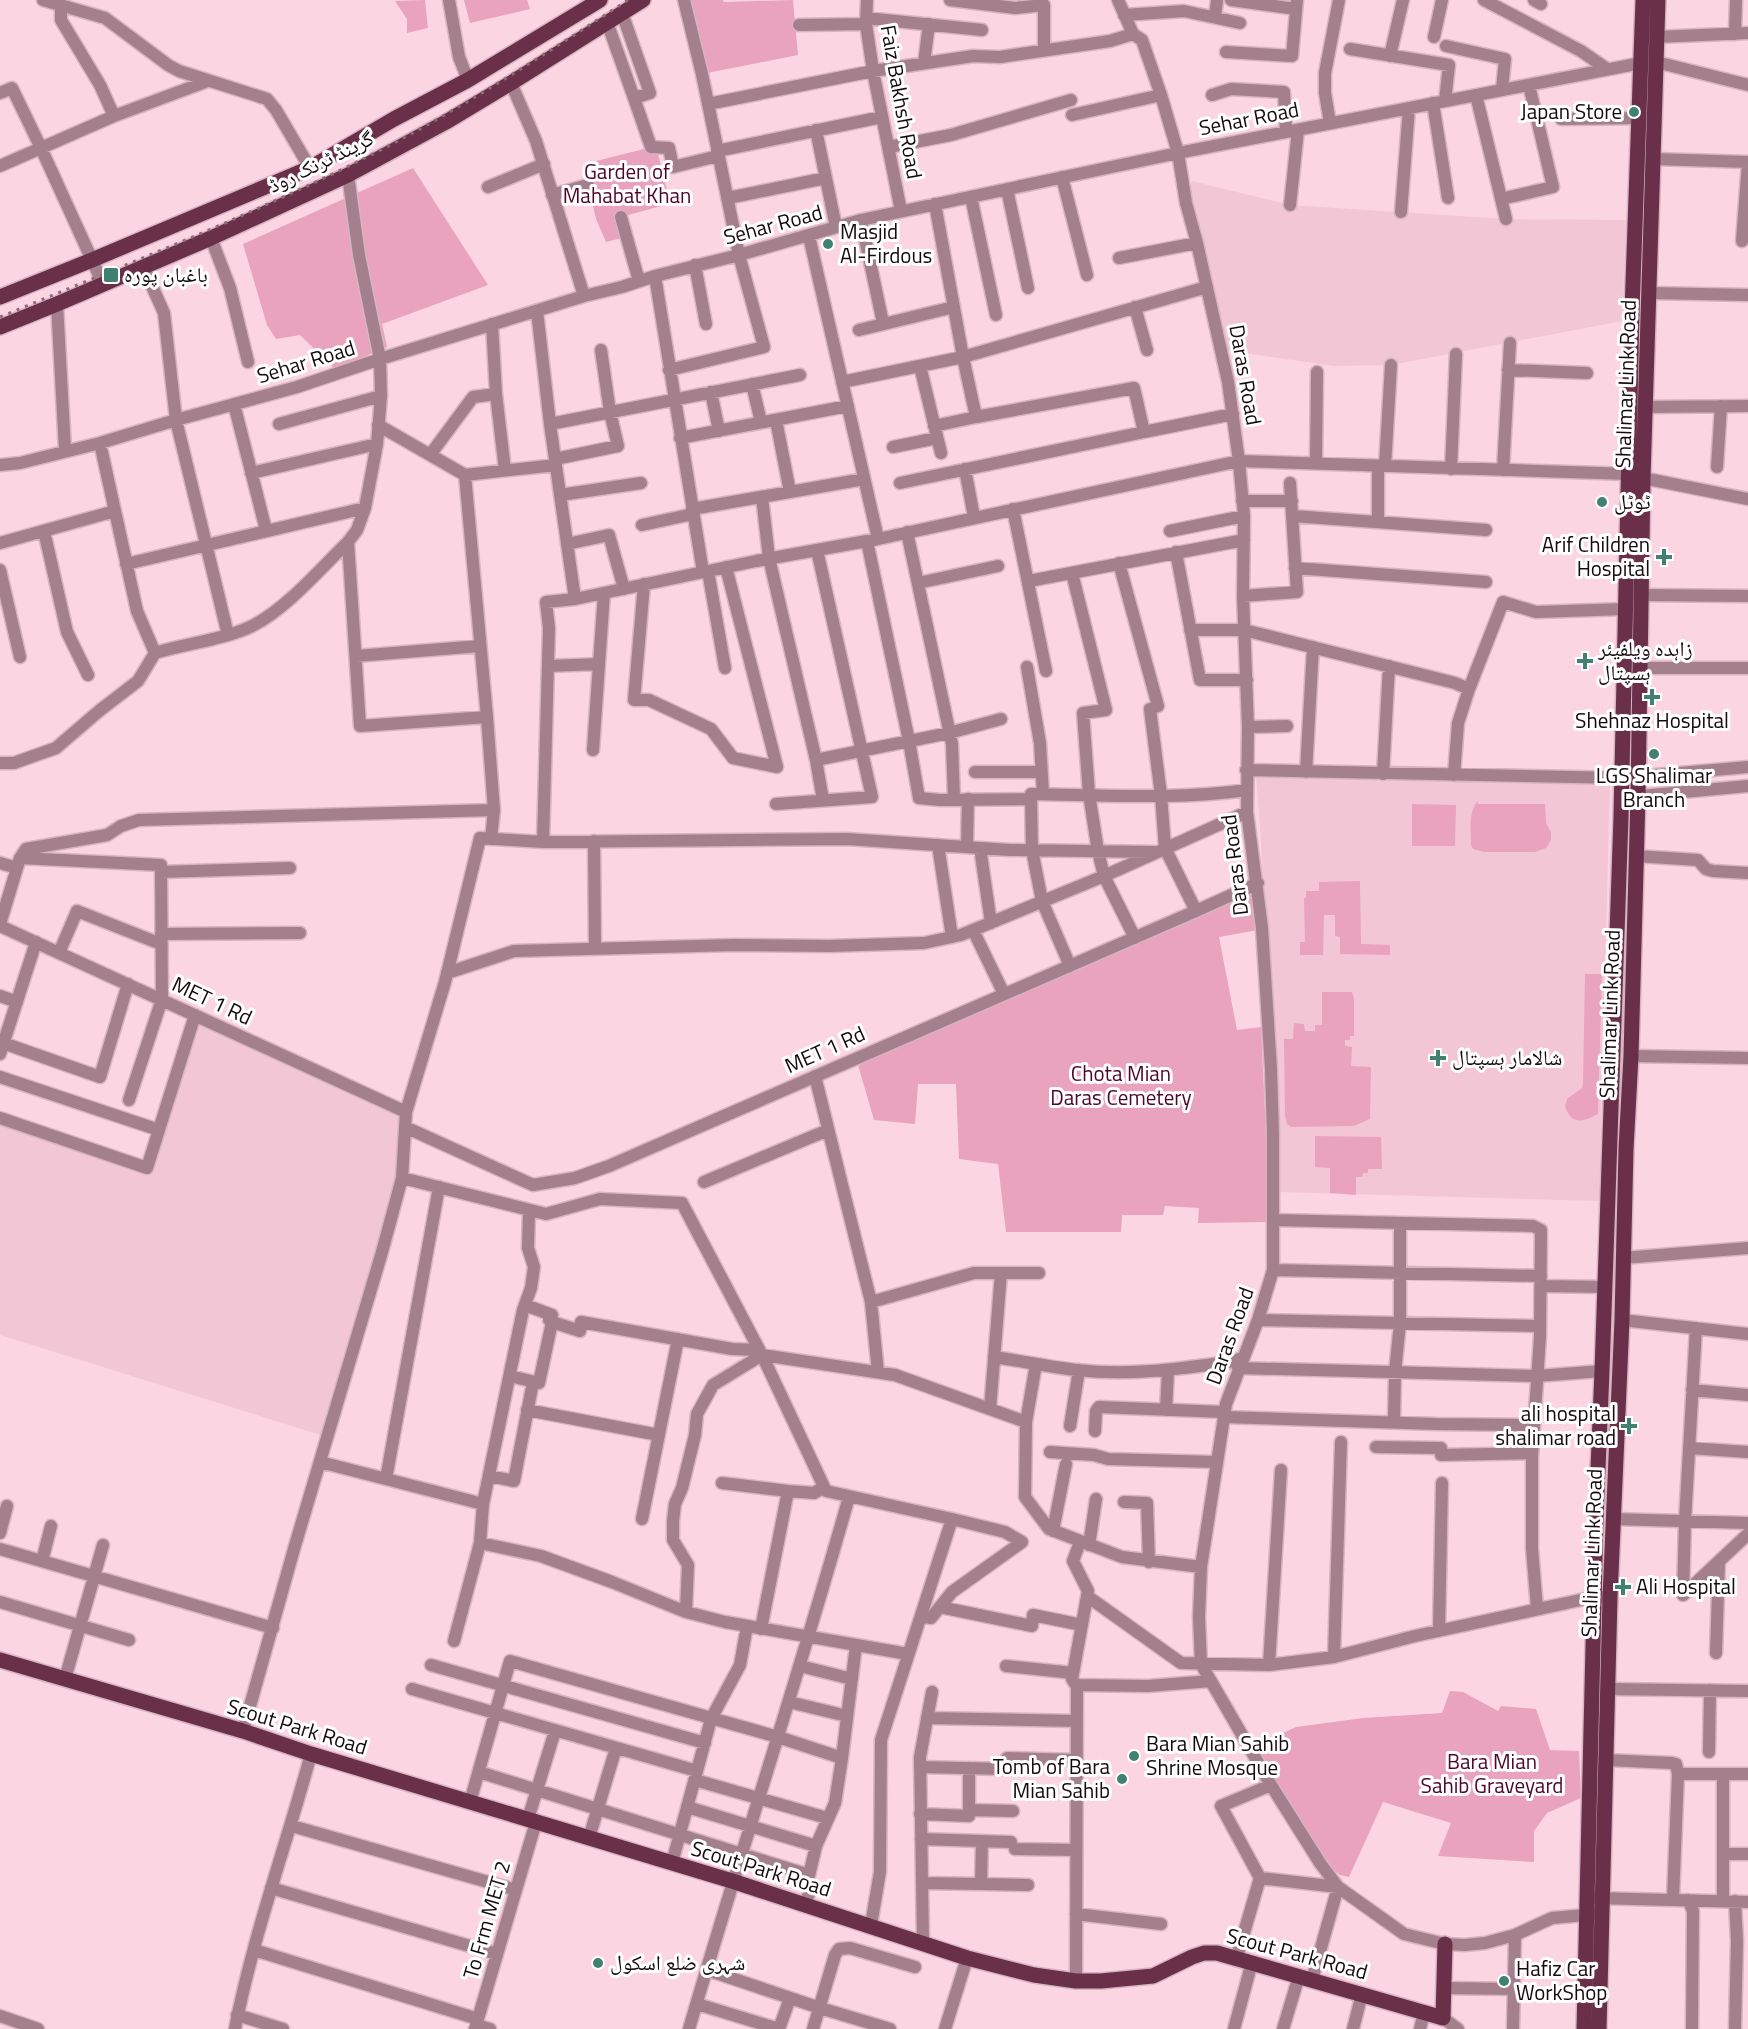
<svg xmlns="http://www.w3.org/2000/svg" width="1748" height="2029" font-family="'Titillium Web','Noto Naskh Arabic',sans-serif">
	<style>
		.built { fill: #f3c6d6 }
		.green { fill: #e9a3bd }
		.lines { fill: none; stroke-linecap: round; stroke-linejoin: round }
		.minor-casing { stroke: #d7b4c1; stroke-width: 15 }
		.major-casing { stroke: #d7b4c1; stroke-width: 18 }
		.minor { stroke: #a4808d; stroke-width: 12 }
		.major { stroke: #6b3049; stroke-width: 15 }
		.rail { stroke: #876e77; stroke-width: 3; stroke-dasharray: 3 6; stroke-linecap: butt }
		.poi-dot { fill: #408171; stroke: #fff; stroke-width: 2 }
		.labels { text-anchor: middle; stroke-width: 6; stroke-linejoin: round; paint-order: stroke }
		.street-label { font-size: 21px; fill: #15090e; stroke: #fff }
		.poi-label { font-size: 21px; fill: #15090e; stroke: #fff; text-anchor: start }
		.park-label { font-size: 21px; fill: #4e062c; stroke: #fff }
	</style>
	<rect width="100%" height="100%" fill="#fcd5e3"/>
	<path class="built" d="M1192 181 1290 205 1506 219 1626 220 1622 321 1391 365 1334 366 1224 350 1186 203Z
		M1256 775 1610 781 1599 1201 1277 1192 1260 826Z
		M195 1015 406 1112 402 1178 327 1437 0 1335V1118L147 1168Z"/>
	<path class="green" d="M425 0 428 28 407 33V19L395 1Z
		M464 0H527L530 9 470 23Z
		M686 0H723L724 2 793 0 798 55 702 74Z
		M656 146 667 190 662 192 665 205 621 217 626 237 606 242 596 219 586 178 591 176 588 163Z
		M413 168 488 285 382 324 387 347 335 369 300 335 276 339 267 325 243 244Z
		M1478 801V804H1545L1546 823 1551 832V840L1546 848 1535 852H1484L1473 849 1471 845C1471 832 1468 811 1478 801Z
		M1412 804 1456 805 1455 846H1412Z
		M1360 881 1361 944 1390 945V955L1340 954V937L1335 936V915H1324L1323 955H1300V942H1305L1304 898H1306V891H1319V882Z
		M1255 887 1258 930 1219 937 1237 1030 1261 1027 1270 1222 1198 1223 1199 1208 1165 1206 1163 1215H1122L1121 1232H1006L998 1164 959 1159 956 1084H918L915 1124 874 1120 858 1065Z
		M1585 974H1602L1598 1114C1583 1122 1571 1126 1565 1106L1567 1099 1582 1088 1583 1083Z
		M1322 992H1352L1354 999V1036H1350V1040H1345V1046L1352 1047 1351 1066 1371 1067 1370 1119 1354 1126 1291 1127 1287 1124 1285 1116 1284 1039H1293L1294 1023 1304 1024 1305 1031H1315V1025H1322Z
		M1315 1136 1381 1137 1382 1169H1368V1173H1363L1362 1177H1356V1195L1330 1193V1168L1315 1167Z
		M1450 1691 1463 1692 1498 1711 1501 1706 1536 1709 1550 1750 1579 1751 1581 1798 1547 1813 1534 1831V1862L1438 1856 1451 1823 1383 1802 1349 1877 1340 1875 1328 1865 1253 1747 1296 1727 1363 1718 1442 1713Z"/>
	<g class="lines">
		<defs>
			<path id="minor" d="M43 0 105 18 168 65 179 71 267 99 276 110 310 168
				M449 0 459 57 468 80
				M867 0 866 24 873 71 901 211
				M950 0 1015 8 1044 5V50
				M1118 0 1133 34 1142 40 1161 95 1178 153 1186 203 1197 243 1228 382 1239 461 1244 516 1243 596 1248 727 1247 812 1262 928 1271 1069 1273 1134V1270L1258 1320 1226 1404 1201 1567
				M1231 0 1296 9
				M1484 0 1581 51 1607 69
				M1534 0 1541 4
				M61 7V20L100 85 114 116
				M622 13 650 93 634 98 651 147 669 148 673 167 718 156
				M1124 15 1184 11 1240 23
				M1215 17 1217 0
				M866 18 982 30
				M607 22 634 98
				M799 25 866 24
				M1735 34 1736 0
				M1434 37 1442 0
				M1657 37 1748 33
				M1446 46 1505 59 1502 90
				M1350 49 1449 65 1445 101
				M1226 52 1292 56 1297 0
				M1390 56 1403 0
				M1656 62 1748 85
				M924 63 929 24
				M511 83 536 141 584 296
				M0 93 12 88 41 148 114 116 208 81
				M1212 95 1231 89 1284 92 1286 132
				M1476 95 1506 219
				M1433 103 1448 198
				M708 104 873 71 973 56 1000 57 1110 41 1133 34
				M1072 115 1161 95
				M1561 119 1638 118
				M1330 123 1325 93V73L1339 0
				M816 130 836 227
				M889 147 951 135 1071 100
				M717 151 882 117
				M1654 159 1748 162
				M0 166 41 148 103 284
				M1062 177 1087 275
				M488 187 544 164
				M1007 189 1028 288
				M552 195 588 185
				M971 197 996 315
				M728 198 826 178
				M1501 199 1553 187 1529 85
				M935 204 963 357 976 417
				M1290 205 1298 130
				M1401 212 1409 108
				M621 217 639 281
				M861 220 883 323
				M809 236 878 539
				M211 238 230 288 248 362
				M1742 241 1748 163
				M1119 258 1197 243
				M695 265 706 324
				M143 266 164 313 176 420 228 635
				M655 276 703 572
				M1650 293 1748 295
				M57 304 65 450
				M1135 307 1147 350
				M537 311 550 424 575 599
				M492 324 496 394 505 470
				M859 330 954 307
				M920 366 941 453
				M669 370 764 347 739 255 702 74 684 0
				M1508 370 1587 373
				M842 382 963 357 1207 287
				M752 384 761 422
				M711 392 719 431
				M234 404 266 530
				M1646 407 1748 406
				M776 420 790 492
				M279 424 381 396
				M550 424 800 375
				M378 425 465 475 556 465
				M934 426 976 417 1134 388 1144 432 1233 414
				M680 438 848 406
				M100 443 137 611 155 653
				M893 447 937 438
				M430 455 473 397 496 394
				M555 459 618 446 610 412 601 350
				M1316 463 1317 372
				M0 465 20 463 100 443 176 420 297 387 380 359 584 296 622 287 655 276 739 255 861 220 1178 153 1641 63
				M1385 466 1391 365
				M1717 467 1721 406
				M965 469 974 517
				M1451 469 1456 354
				M1503 470 1510 343
				M251 473 377 444
				M465 475 487 717 494 810 491 839
				M1643 478 1748 499
				M900 483 1144 432
				M560 495 641 483
				M762 497 769 558 816 760
				M1242 501H1292
				M692 509 864 479
				M1013 509 1046 671
				M1293 516 1486 530
				M1378 522V466
				M642 525 693 514
				M44 531 67 632 88 675
				M1170 531 1244 516
				M907 532 952 744 954 799
				M867 541 909 741 919 798 940 800 1031 799
				M348 542 360 726 487 717
				M0 543 115 511
				M567 544 609 535 624 589
				M1176 552 1200 680H1247
				M1119 563 1158 706 1150 709 1161 795 1165 848 1196 911
				M126 564 365 508
				M1295 568 1486 582
				M0 570 20 657
				M708 571 725 668
				M1072 573 1106 710 1083 713 1089 794 1098 851 1104 876 1135 938
				M1029 581 1244 540
				M918 583 998 566
				M644 584 634 700H649L711 729 733 758 777 767 726 567
				M1642 595 1748 596
				M1243 596 1297 592 1290 483
				M1190 630H1244L1455 683 1469 689 1503 602 1536 612 1625 609
				M356 656 480 646
				M548 666 599 664
				M1027 667 1040 743 1043 794
				M1641 668H1748
				M1248 727 1287 726
				M593 750 604 593
				M0 763H14L56 748 99 711 138 681 155 653C188 643 224 640 254 625 287 608 321 568 348 542L357 530 365 508 377 444 381 396 380 359 359 255 348 175
				M1246 770 1622 778 1748 767
				M975 772H1041
				M1306 772 1313 647
				M1383 774 1389 666
				M1454 775 1458 723 1469 689
				M1630 797 1748 786
				M823 800 816 760 949 733 1001 719
				M776 804 872 797 817 550
				M594 841 595 948
				M543 842 549 628 546 602 575 599 756 561 878 539 1239 461 1629 474
				M938 845 952 937
				M967 847 968 799
				M980 848 991 923
				M1636 856 1698 860 1706 869 1713 871 1748 873
				M20 858 161 865 162 999 129 1100
				M0 863 17 868
				M161 872 290 868
				M0 924 20 858 26 849 107 835 121 826 139 820 494 810
				M0 926 406 1112
				M973 930 1004 994
				M161 934 300 933
				M59 953 77 911 161 944
				M1070 966 1042 901 1032 850 1031 794C1103 795 1176 800 1247 790
				M447 973 514 951 734 945 829 946 924 943 961 935 1104 876 1247 812
				M0 996 17 1002
				M3 1043 100 1077 128 984
				M0 1054 36 942
				M1631 1056 1747 1058
				M815 1076 871 1302 878 1372
				M0 1077 159 1130
				M0 1118 147 1168 195 1015
				M405 1127 533 1185 575 1178 609 1166 1196 911 1258 883
				M402 1178 546 1214 600 1199 682 1203 762 1355 895 1375 1026 1422 1025 1497 1049 1529 1122 1557 1201 1567 1199 1617 1201 1664 1271 1785 1320 1863 1338 1887 1404 1934 1445 1944 1465 1945 1485 1943 1515 1935 1552 1918 1596 1914
				M704 1182 828 1130
				M1273 1220 1533 1226 1541 1230 1540 1336 1532 1457V1549L1537 1608
				M1623 1258 1748 1248
				M1273 1270 1541 1276
				M1541 1286 1604 1287
				M871 1302 974 1273H1001
				M525 1305 552 1315 549 1320 552 1322 580 1331 581 1322 732 1349 759 1350
				M1258 1320 1540 1326
				M1622 1320 1748 1334
				M1696 1328 1685 1521 1683 1595 1748 1534
				M994 1357C1022 1361 1049 1367 1077 1370 1129 1376 1182 1369 1233 1361L1243 1358
				M1238 1368 1537 1376 1602 1371
				M510 1376 539 1383 552 1322
				M1692 1390 1748 1395
				M990 1409 1001 1273H1039
				M527 1410 659 1435
				M1166 1410 1168 1371
				M1223 1417 1436 1424 1534 1425
				M1026 1422 1036 1364
				M1394 1422 1395 1372 1400 1323V1223
				M1070 1426 1079 1370
				M1095 1431 1096 1411 1099 1407 1224 1412
				M1376 1447 1441 1448V1455L1532 1453
				M1689 1448 1748 1452
				M1050 1452 1094 1455 1108 1459 1216 1462
				M320 1462 483 1504 480 1543 454 1641
				M489 1476 514 1481 533 1382
				M386 1479 439 1187
				M722 1483 788 1491 814 1493 824 1487
				M1124 1502 1147 1503 1149 1562
				M483 1504 523 1310 531 1288 534 1267 528 1248 529 1210
				M642 1519 678 1339
				M1613 1519 1748 1523
				M1053 1531 1066 1464
				M0 1533 7 1506
				M1080 1542 1073 1561 1088 1591 1072 1679 1076 1685 1148 1686 1211 1681
				M480 1543 541 1556 612 1582 686 1612 725 1622 908 1654
				M1089 1545 1096 1499
				M0 1549 273 1628
				M42 1561 51 1526
				M1087 1596 1181 1663 1269 1665 1334 1657 1415 1636 1594 1597H1603
				M0 1602 129 1640
				M940 1607 1032 1626 1033 1615 1082 1625
				M686 1612 688 1565 673 1540V1521L675 1504 682 1488 695 1435 697 1414 713 1385 762 1355 826 1491 952 1519 881 1740 880 1872 871 1925
				M921 1616 931 1618 952 1592 1022 1542 1005 1532 952 1519
				M761 1629 788 1491
				M1439 1631 1442 1483
				M1716 1653 1719 1561
				M1334 1657 1341 1442
				M431 1665 705 1743
				M1269 1665 1281 1470
				M800 1666 852 1679
				M1006 1666 1073 1673
				M65 1679 103 1545
				M412 1689 697 1771
				M1609 1689 1748 1691
				M789 1702 847 1716
				M927 1718 1077 1721
				M243 1731 294 1549 382 1252 402 1178 406 1112 445 982 480 838 543 842 847 839 1010 850 1154 852
				M1709 1752 1710 1690
				M1007 1758 1076 1760
				M1606 1760 1672 1763 1676 1764 1678 1774
				M920 1767 1006 1769
				M479 1772 809 1875
				M695 1780 827 1818
				M1271 1785 1221 1806 1260 1878 1338 1887 1312 1980
				M470 1802 510 1661 778 1737 842 1758
				M687 1807 816 1846
				M969 1810 1013 1811
				M920 1814 969 1816V1768
				M528 1819 555 1731
				M292 1826 516 1890
				M589 1838 616 1748
				M921 1839 1011 1842
				M1015 1849 1076 1850
				M1723 1854H1748
				M672 1863 711 1719 740 1665 747 1626
				M922 1883 981 1884 982 1841
				M981 1884 1028 1885
				M271 1888 497 1954
				M1595 1898 1748 1902
				M1673 1899 1678 1774H1748
				M1688 1900 1693 1911 1692 2029
				M1723 1901V1774
				M1735 1901 1737 1941 1735 2029
				M805 1904 810 1891 807 1884 816 1846 835 1803 842 1758 856 1645
				M1076 1914 1161 1924
				M923 1942 920 1757 932 1692
				M254 1950 478 2019
				M1236 1960 1260 1878
				M707 1970 820 2008 890 2029
				M1076 1981 1077 1685
				M1443 1988 1514 1989
				M697 2004 779 2029
				M237 2015 283 2029
				M0 2016 38 2029
				M1443 2018 1458 2029
				M476 2025 490 2029
				M235 2029C253 1936 286 1846 311 1754
				M475 2029 536 1822
				M689 2029C741 1851 799 1675 849 1497
				M779 2029 790 1998
				M813 2029 835 1955 839 1949 850 1948 915 1967
				M945 2029 967 1958
				M1234 2029 1252 1962
				M1283 2029 1299 1976
				M1353 2029 1362 1994
				M1420 2029 1424 2012
				M1513 2029 1515 1935"/>
			<path id="major" d="M0 297 92 260 310 168 394 119 468 80 600 0
				M0 327 57 304 211 238 348 175 446 122 511 83 643 0
				M0 1660 243 1731 311 1754 732 1881 967 1958 1034 1975 1076 1981H1101L1153 1976 1192 1957 1204 1953H1217L1443 2018 1445 1944
				M1584 2029 1596 1518 1602 1371 1621 817 1632 311 1643 0
				M1599 2029 1610 1597 1622 1320 1626 1149 1631 1056 1638 796 1643 478 1658 0"/>
		</defs>
		<use href="#minor" class="minor-casing"/>
		<use href="#major" class="major-casing"/>
		<use href="#minor" class="minor"/>
		<use href="#major" class="major"/>
		<path class="rail" d="M0 317C122 266 245 218 363 159 455 113 542 56 628 0"/>
	</g>
	<g class="poi-dot">
		<circle cx="1634" cy="112" r="6"/>
		<circle cx="828" cy="244" r="6"/>
		<rect x="103" y="267" width="16" height="16" rx="3"/>
		<circle cx="1602" cy="502" r="6"/>
		<path d="M1661 548h6v6h6v6h-6v6h-6v-6h-6v-6h6z"/>
		<path d="M1582 652h6v6h6v6h-6v6h-6v-6h-6v-6h6z"/>
		<path d="M1649 688h6v6h6v6h-6v6h-6v-6h-6v-6h6z"/>
		<circle cx="1654" cy="754" r="6"/>
		<path d="M1435 1049h6v6h6v6h-6v6h-6v-6h-6v-6h6z"/>
		<path d="M1626 1417h6v6h6v6h-6v6h-6v-6h-6v-6h6z"/>
		<path d="M1620 1578h6v6h6v6h-6v6h-6v-6h-6v-6h6z"/>
		<circle cx="1134" cy="1756" r="6"/>
		<circle cx="1122" cy="1779" r="6"/>
		<circle cx="598" cy="1963" r="6"/>
		<circle cx="1504" cy="1981" r="6"/>
	</g>
	<g class="labels">
		<g class="street-label">
			<text transform="translate(901 102) rotate(80)" y="7">Faiz Bakhsh Road</text>
			<text transform="translate(1249 119) rotate(-11)" y="7">Sehar Road</text>
			<text transform="translate(321 162) rotate(-26)" y="7">گرینڈ ٹرنک روڈ</text>
			<text transform="translate(773 225) rotate(-15)" y="7">Sehar Road</text>
			<text transform="translate(306 362) rotate(-17)" y="7">Sehar Road</text>
			<text transform="translate(1245 375) rotate(80)" y="7">Daras Road</text>
			<text transform="translate(1626 384) rotate(-88)" y="7">Shalimar Link Road</text>
			<text transform="translate(1235 865) rotate(-97)" y="7">Daras Road</text>
			<text transform="translate(212 1001) rotate(25)" y="7">MET 1 Rd</text>
			<text transform="translate(1610 1014) rotate(-88)" y="7">Shalimar Link Road</text>
			<text transform="translate(825 1050) rotate(-24)" y="7">MET 1 Rd</text>
			<text transform="translate(1230 1336) rotate(-70)" y="7">Daras Road</text>
			<text transform="translate(1592 1553) rotate(-88)" y="7">Shalimar Link Road</text>
			<text transform="translate(297 1727) rotate(17)" y="7">Scout Park Road</text>
			<text transform="translate(761 1869) rotate(17)" y="7">Scout Park Road</text>
			<text transform="translate(487 1920) rotate(-74)" y="7">To Frm MET 2</text>
			<text transform="translate(1297 1954) rotate(15)" y="7">Scout Park Road</text>
		</g>
		<g class="poi-label">
			<text x="1622" y="119" text-anchor="end">Japan Store</text>
			<text x="840" y="239">Masjid<tspan x="840" dy="24">Al-Firdous</tspan></text>
			<text x="124" y="282">باغبان پورہ</text>
			<text x="1614" y="509">ٹوٹل</text>
			<text x="1650" y="552" text-anchor="end">Arif Children<tspan x="1650" dy="24">Hospital</tspan></text>
			<text x="1598" y="656">زاہدہ ویلفیئر<tspan x="1598" dy="24">ہسپتال</tspan></text>
			<text x="1652" y="728" text-anchor="middle">Shehnaz Hospital</text>
			<text x="1654" y="783" text-anchor="middle">LGS Shalimar<tspan x="1654" dy="24">Branch</tspan></text>
			<text x="1452" y="1065">شالامار ہسپتال</text>
			<text x="1616" y="1421" text-anchor="end">ali hospital<tspan x="1616" dy="24">shalimar road</tspan></text>
			<text x="1636" y="1594">Ali Hospital</text>
			<text x="1146" y="1751">Bara Mian Sahib<tspan x="1146" dy="24">Shrine Mosque</tspan></text>
			<text x="1110" y="1774" text-anchor="end">Tomb of Bara<tspan x="1110" dy="24">Mian Sahib</tspan></text>
			<text x="610" y="1970">شہری ضلع اسکول</text>
			<text x="1516" y="1976">Hafiz Car<tspan x="1516" dy="24">WorkShop</tspan></text>
		</g>
		<g class="park-label">
			<text x="627" y="179">Garden of<tspan x="627" dy="24">Mahabat Khan</tspan></text>
			<text x="1121" y="1081">Chota Mian<tspan x="1121" dy="24">Daras Cemetery</tspan></text>
			<text x="1492" y="1769">Bara Mian<tspan x="1492" dy="24">Sahib Graveyard</tspan></text>
		</g>
	</g>
</svg>
